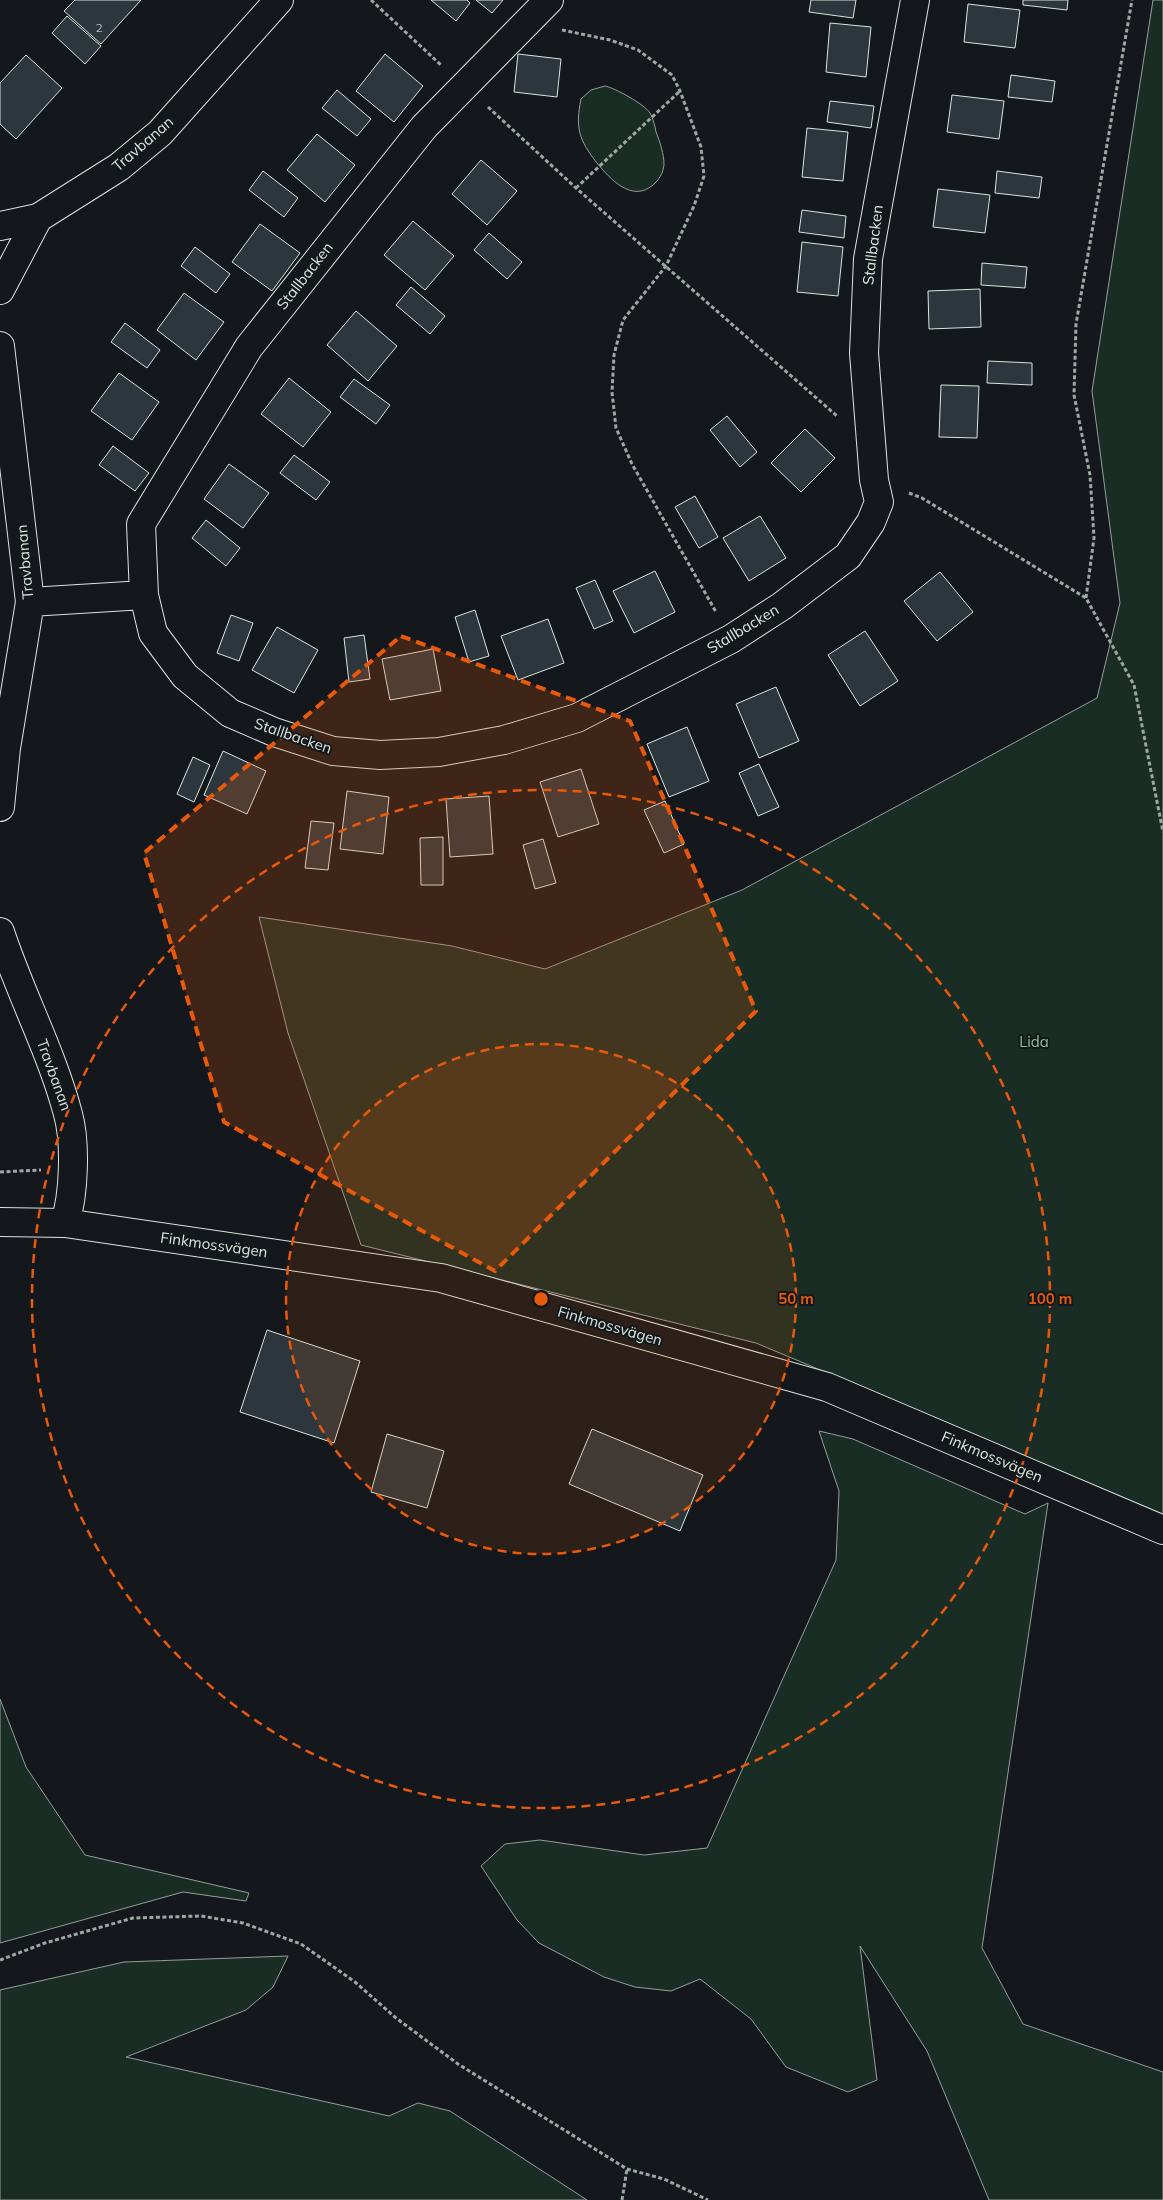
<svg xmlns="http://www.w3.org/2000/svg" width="1163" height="2200" font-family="Mulish,sans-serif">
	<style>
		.green { fill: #1a2d24; stroke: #939e99 }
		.building { fill: #2c363c; stroke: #d8e6dc }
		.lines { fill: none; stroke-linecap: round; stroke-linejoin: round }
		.minor-casing { stroke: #d8e6dc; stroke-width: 30 }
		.path { stroke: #9da8a2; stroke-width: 3; stroke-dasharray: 4 2.5; stroke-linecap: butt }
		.minor { stroke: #14181c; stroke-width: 28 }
		.marked { fill: #e8590c; fill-opacity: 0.2; stroke: #e8590c; stroke-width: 4; stroke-dasharray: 10 6; stroke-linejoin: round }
		.ring { fill: none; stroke: #e8590c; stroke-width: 2.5; stroke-dasharray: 9 6 }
		.labels { text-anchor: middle; stroke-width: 4; stroke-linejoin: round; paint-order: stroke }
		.number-label { font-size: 12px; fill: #adbab4 }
		.street-label { font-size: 15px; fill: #d8e6dc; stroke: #14181c }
		.park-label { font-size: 15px; fill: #8ac095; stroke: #14181c }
		.centre { fill: #e8590c; stroke: #14181c; stroke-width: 2.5 }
		.ring-label { font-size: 15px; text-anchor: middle; font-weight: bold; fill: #e8590c; stroke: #14181c; stroke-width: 4; stroke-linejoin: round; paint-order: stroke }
	</style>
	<rect width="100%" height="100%" fill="#14181c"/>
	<path class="green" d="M1153 0H1163V1514L756 1343 361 1245 288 1033 259 917 452 946 545 969 742 890 1097 698 1120 603 1092 391Z
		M605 86C615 88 644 104 650 113 653 118 655 126 656 132 660 142 664 154 664 165 663 173 659 180 653 185 632 203 610 179 597 163 579 140 575 128 581 99L591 90Z
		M819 1431 853 1439 1025 1514 1048 1503 982 1948 1023 2024 1163 2072V2200H989L927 2051 860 1946 877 2080 848 2092 786 2067 751 2019 700 1979 671 1991 635 1987 604 1977 539 1943 517 1920 481 1866 505 1844 540 1840 644 1855 707 1848 836 1560 839 1491Z
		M0 1699 26 1767 85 1855 249 1893 246 1901 183 1892 0 1943Z
		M288 1956 273 1987 246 2010 126 2057 389 2116 418 2103 450 2111 587 2200H0V1990L124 1962Z"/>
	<path class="building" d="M75 0H141L101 44 64 11Z
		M431 0H467L470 3 456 21Z
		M476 0H503L492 13Z
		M811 0H856L853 18 809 12Z
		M1023 0H1068L1067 10 1023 5Z
		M968 4 1020 10 1015 48 964 42Z
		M67 16 101 46 85 64 52 33Z
		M830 23 871 27 866 77 826 72Z
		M385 54 423 86 394 122 356 91Z
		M518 54 561 59 557 97 514 92Z
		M26 55 62 88 16 139 0 124V83Z
		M1011 75 1055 81 1052 102 1008 97Z
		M337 90 371 119 357 136 322 108Z
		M952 95 1004 101 999 139 947 132Z
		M830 101 874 106 871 128 827 122Z
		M807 128 848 132 843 181 802 177Z
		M317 134 355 165 325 202 287 170Z
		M481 160 517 191 487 225 452 194Z
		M263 171 298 198 284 217 249 190Z
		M997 171 1042 177 1039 198 995 193Z
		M938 189 990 195 985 233 933 227Z
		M802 210 846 216 844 238 799 232Z
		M413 221 454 256 425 290 384 255Z
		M260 224 300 253 272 291 232 262Z
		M489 233 522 262 507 279 474 250Z
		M802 242 843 247 838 296 797 292Z
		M195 247 230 274 216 293 181 266Z
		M982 263 1027 267 1025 288 981 285Z
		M411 287 445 316 430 334 396 305Z
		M980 289 981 327 929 329 928 291Z
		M184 293 224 322 196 360 157 330Z
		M356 311 397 346 368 381 327 345Z
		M125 323 160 350 147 368 111 342Z
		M988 361 1032 363V385L987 383Z
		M119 373 159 402 132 440 91 411Z
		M289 378 331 412 303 447 261 414Z
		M354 379 390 405 376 424 340 397Z
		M941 385 979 386 977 438 939 437Z
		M727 416 757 452 740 467 710 430Z
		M805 429 835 458 801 492 771 463Z
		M113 446 149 473 135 491 99 465Z
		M294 455 330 482 316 500 280 473Z
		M229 464 269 493 243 528 204 499Z
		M695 496 718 537 699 548 675 507Z
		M760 516 786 558 749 581 723 538Z
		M206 520 240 548 226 566 192 538Z
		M655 571 675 612 634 633 613 591Z
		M940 572 973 612 937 641 904 601Z
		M595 580 613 621 594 629 576 588Z
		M475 610 489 656 469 662 455 617Z
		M231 615 253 623 239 661 217 653Z
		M548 619 564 663 518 680 501 636Z
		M277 627 318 650 294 693 252 670Z
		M865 631 898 681 860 706 828 655Z
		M364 635 370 679 349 682 344 638Z
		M433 649 441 691 390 700 382 659Z
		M776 687 799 741 759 758 736 704Z
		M687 727 709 781 669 797 647 744Z
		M223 751 266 771 247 814 204 795Z
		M193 757 210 765 194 802 177 794Z
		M759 764 779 807 758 816 739 773Z
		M581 769 599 824 558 837 540 782Z
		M347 791 389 797 383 854 340 849Z
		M489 796 493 854 450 857 446 799Z
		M665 801 684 844 664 853 644 810Z
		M311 821 334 823 328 870 305 868Z
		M443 837V885H421L420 838Z
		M543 839 556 883 535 889 523 845Z
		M267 1330 360 1361 334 1443 240 1412Z
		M592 1429 703 1475 680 1531 569 1484Z
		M387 1434 444 1451 427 1508 371 1492Z"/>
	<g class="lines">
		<defs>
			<path id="minor" d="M549 0 424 127 249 347 141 524 144 595 153 633 185 676 230 713 274 732 333 751 380 755 439 752 504 740 577 718 731 639 782 606 848 556 871 522 879 502 874 480 864 353 868 259 915 0
				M0 226 38 218 119 167 160 133 279 0
				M0 290 38 218
				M0 346 30 602 6 748 0 807
				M30 602 144 595
				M0 932C20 993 52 1053 68 1114 76 1143 74 1194 65 1223
				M0 1222 65 1223 441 1278 827 1387 1163 1530"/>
		</defs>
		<use href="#minor" class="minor-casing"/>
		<path class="path" d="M371 0 442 66
			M562 30 610 40 638 50 672 75 680 91 701 147 704 176 694 206 666 266 623 320 614 355 612 392 616 428 632 464 716 612
			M488 107 576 188 837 416
			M576 188 680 91
			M909 493 922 498 1086 598 1134 685 1163 832
			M1086 598 1094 538 1090 475 1074 395 1076 324 1132 0
			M0 1172 41 1170
			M0 1960 45 1943 133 1918 201 1916 243 1923 301 1944 355 1982 396 2018 458 2064 627 2169 664 2179 708 2200
			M622 2200 627 2169"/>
		<use href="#minor" class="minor"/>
	</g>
	<path class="marked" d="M401 636 630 721 756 1011 495 1271 224 1122 144 853Z"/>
	<circle cx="541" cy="1299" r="255" fill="#e8590c" fill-opacity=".12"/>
	<g class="ring">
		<circle cx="541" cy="1299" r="255"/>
		<circle cx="541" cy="1299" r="509"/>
	</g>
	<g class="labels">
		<g class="number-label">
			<text x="99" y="32">2</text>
		</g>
		<g class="street-label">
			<text transform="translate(143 144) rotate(-41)" y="5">Travbanan</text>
			<text transform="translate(873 245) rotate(-83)" y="5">Stallbacken</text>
			<text transform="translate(305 276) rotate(-52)" y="5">Stallbacken</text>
			<text transform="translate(25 562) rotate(-95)" y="5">Travbanan</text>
			<text transform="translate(743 629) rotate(-31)" y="5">Stallbacken</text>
			<text transform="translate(293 736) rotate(19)" y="5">Stallbacken</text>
			<text transform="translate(54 1075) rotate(70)" y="5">Travbanan</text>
			<text transform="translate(214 1245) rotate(8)" y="5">Finkmossvägen</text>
			<text transform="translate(610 1326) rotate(16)" y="5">Finkmossvägen</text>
			<text transform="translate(992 1457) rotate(23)" y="5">Finkmossvägen</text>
		</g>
		<g class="park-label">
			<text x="1034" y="1047">Lida</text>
		</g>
	</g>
	<circle cx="541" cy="1299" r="8" class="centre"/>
	<g class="ring-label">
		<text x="796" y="1304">50 m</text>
		<text x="1050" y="1304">100 m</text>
	</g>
</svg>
